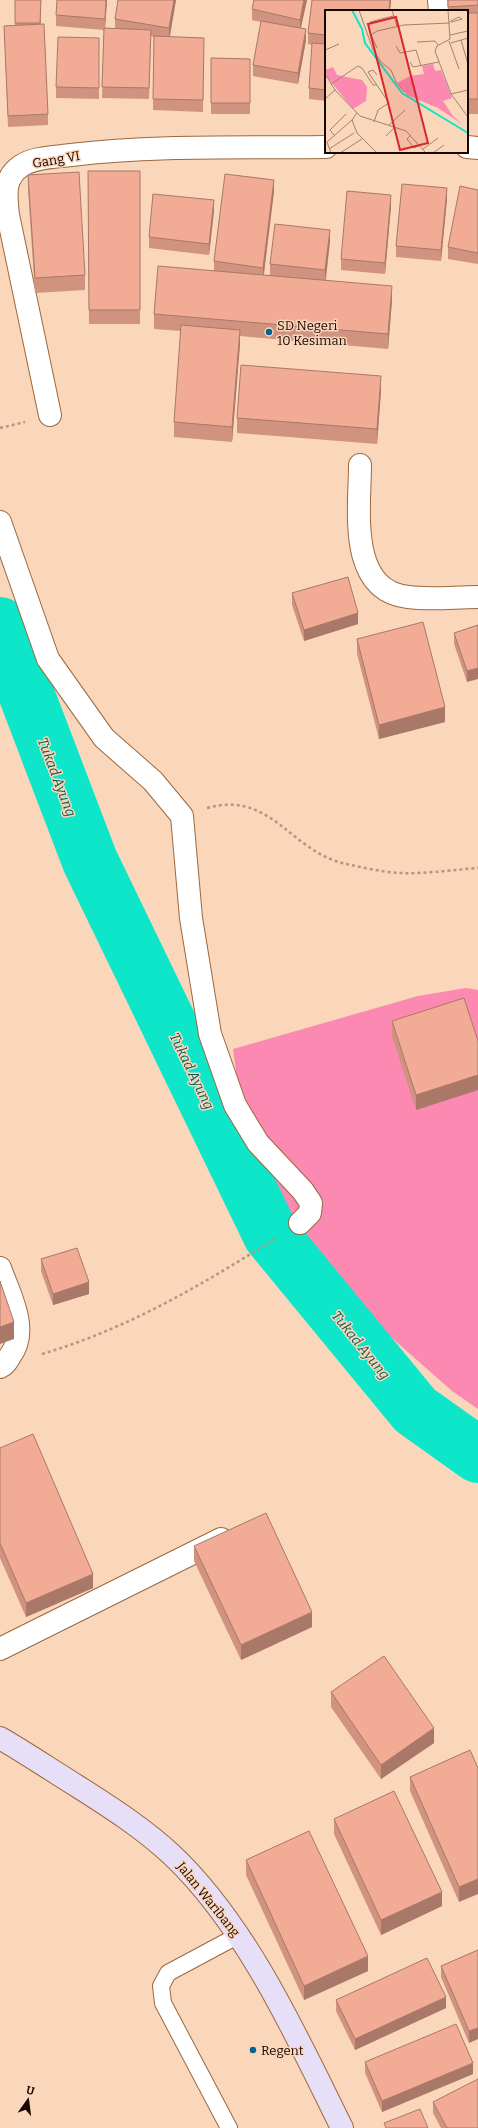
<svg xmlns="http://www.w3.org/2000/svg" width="478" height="2128" font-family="Bitter,serif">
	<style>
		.green { fill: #fb89b1 }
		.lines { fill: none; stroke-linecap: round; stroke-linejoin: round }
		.river { stroke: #0ee6c9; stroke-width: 56 }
		.lane-casing { stroke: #9c683d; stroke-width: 18 }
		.street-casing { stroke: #9c683d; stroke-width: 24 }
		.secondary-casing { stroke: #9c683d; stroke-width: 24 }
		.path { stroke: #b59682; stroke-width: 2.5; stroke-dasharray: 3 3; stroke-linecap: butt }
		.lane { stroke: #fff; stroke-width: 16 }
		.street { stroke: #fff; stroke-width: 22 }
		.secondary { stroke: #e7dff8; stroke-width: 22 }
		.wall { fill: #d0937f }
		.shaded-wall { fill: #a97868 }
		.building { fill: #f2ab94; stroke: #a97868 }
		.poi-dot { fill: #026594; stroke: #fad6bb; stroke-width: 1.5 }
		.labels { text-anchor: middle; stroke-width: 3; stroke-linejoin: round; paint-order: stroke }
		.street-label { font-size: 13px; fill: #190600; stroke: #fad6bb }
		.poi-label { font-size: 13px; fill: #190600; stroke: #fad6bb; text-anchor: start }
		.water-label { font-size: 14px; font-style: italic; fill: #0d594e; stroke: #fad6bb }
		.inset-river { fill: none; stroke: #0ee6c9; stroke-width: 2 }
		.inset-road { fill: none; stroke: #a08370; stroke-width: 1 }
		.view { fill: #d62828; fill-opacity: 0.15; stroke: #d62828; stroke-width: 2 }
		.inset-edge { fill: none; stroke: #190600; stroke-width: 2 }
	</style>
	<rect width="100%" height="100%" fill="#fad6bb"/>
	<path class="green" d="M466 988 478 990V1409L452 1391 341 1293 287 1211 239 1093 233 1049 418 996Z"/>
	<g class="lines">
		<path class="river" d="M0 625 90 861 271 1235 415 1410 478 1455"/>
		<defs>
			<path id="lane" d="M229 2128 163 2003 161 1986 168 1973 239 1935"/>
			<path id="street" d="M439 0 440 11
				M467 147 478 148
				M50 415 8 215C6 196 3 178 21 166 34 157 56 157 71 155 155 145 241 148 326 147
				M360 465C360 508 347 590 408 597 430 600 455 597 478 597
				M0 522 48 659 104 738 153 781 182 816 191 918 210 1034 235 1105 258 1143 303 1191 311 1203 310 1213 300 1223
				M0 1268C9 1294 30 1330 10 1356 7 1361 5 1365 0 1367
				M0 1649 221 1539"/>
			<path id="secondary" d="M0 1738C26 1753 51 1770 77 1786 110 1807 143 1828 172 1855 247 1926 297 2037 342 2128"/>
		</defs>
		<use href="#lane" class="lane-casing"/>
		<use href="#street" class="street-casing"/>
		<use href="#secondary" class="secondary-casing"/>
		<path class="path" d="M0 428 25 422
			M207 808C270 790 289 849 342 863 360 867 381 872 399 873 425 874 452 870 478 868
			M42 1354C127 1329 202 1285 276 1238"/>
		<use href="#lane" class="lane"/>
		<use href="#street" class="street"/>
		<use href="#secondary" class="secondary"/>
	</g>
	<path class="wall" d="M15 0H41V25L48 114V125L8 127 4 26H15Z
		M107 0 105 28H115V19L118 0H176L170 37 204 38 203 112 153 110 154 37 151 36 149 99 102 98 104 30 56 26V15Z
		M307 0 301 28 306 40 298 84 253 76V65L261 22 252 20V9Z
		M312 0H391L390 11H326V101L309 99V88L312 45 308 44V33Z
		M447 0H478V114H467V11H448Z
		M99 38V99L56 98V87Z
		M211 58 250 59V114H211Z
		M88 171H140V324H89Z
		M28 175 85 275V290L35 293 28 190Z
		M478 190V264L448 259V247Z
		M274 191 264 275H270V264L330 241 326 280 392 300 388 349 240 336V344L232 442 174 437V422L181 331 154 329V314L214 271V261Z
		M447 199 441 261 396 257V246Z
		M391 206 385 274 341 270V259Z
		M214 211 209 255 149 248V237Z
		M381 391 377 444 237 433V418Z
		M292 593 358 624 304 641 292 605Z
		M478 625 467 682 454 644V633Z
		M357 639 445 722 379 739 357 654Z
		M392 1021 478 1041V1090L416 1110 392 1036Z
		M41 1259 89 1294 53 1305 41 1271Z
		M0 1448 93 1588 26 1617 0 1558Z
		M194 1546 312 1627 241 1660 194 1561Z
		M331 1692 434 1743 381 1779 331 1707Z
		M470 1750 459 1902 410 1791V1777Z
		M334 1819 442 1906 381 1935 334 1834Z
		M246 1860 368 1971 304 2000 246 1875Z
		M478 1950 469 2043 441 1977V1966Z
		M336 2000 446 2008 355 2050 336 2011Z
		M365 2062 473 2074 382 2112 365 2073Z
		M433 2102 478 2128H441L433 2113Z"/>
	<path class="shaded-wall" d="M106 0H107L105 30V19Z
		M174 0H176L169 39V28Z
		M304 0H307L300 31V20Z
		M390 0H391L390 11H389Z
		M306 29V40L298 84V73Z
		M274 180V191L263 279V268Z
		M447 188V199L441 261V250Z
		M391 195V206L385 274V263Z
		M214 200V211L209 255V244Z
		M330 230V241L325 282V270Z
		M392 286V300L388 349V334Z
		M240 330V344L232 442V427Z
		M381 376V391L377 444V429Z
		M358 613V624L304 641V630Z
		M478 668V679L467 682V671Z
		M445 707V722L379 739V725Z
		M478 1075V1090L416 1110V1095Z
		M89 1282V1294L53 1305V1294Z
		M14 1322V1339L0 1344V1327Z
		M93 1574V1588L26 1617V1603Z
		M312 1612V1627L241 1660V1645Z
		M434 1728V1743L381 1779V1765Z
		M478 1879V1894L459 1902V1887Z
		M442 1892V1906L381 1935V1920Z
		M368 1956V1971L304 2000V1986Z
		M446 1997V2008L355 2050V2039Z
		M478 2028V2039L469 2043V2031Z
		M473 2063V2074L382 2112V2101Z"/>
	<path class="building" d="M15 0H41L40 23H15Z
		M57 0H106L105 19 56 15Z
		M118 0H174L169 28 115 19Z
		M254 0H304L300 20 252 9Z
		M312 0H390L389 11H326V35L308 33Z
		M448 0H478V5L448 7Z
		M467 13H478V99H467Z
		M261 21 306 29 298 73 253 65Z
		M44 24 48 114 8 116 4 26Z
		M104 28 151 30 149 88 102 87Z
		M154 36 204 38 203 100 153 99Z
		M58 37 99 38V88L56 87Z
		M312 43 326 44V90L309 88Z
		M211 58 250 59V103H211Z
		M88 171H140V310H89Z
		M79 172 85 275 35 278 28 175Z
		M225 174 274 180 263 268 214 261Z
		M402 184 447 188 441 250 396 246Z
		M460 186 478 190V253L448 247Z
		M347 191 391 195 385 263 341 259Z
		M153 194 214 200 209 244 149 237Z
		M275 224 330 230 325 270 270 264Z
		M158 266 392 286 388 334 154 314Z
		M181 325 240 330 232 427 174 422Z
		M241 365 381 376 377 429 237 418Z
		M348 577 358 613 304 630 292 593Z
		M423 622 445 707 379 725 357 639Z
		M478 625V668L467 671 454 633Z
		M464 998 478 1041V1075L416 1095 392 1021Z
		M77 1248 89 1282 53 1294 41 1259Z
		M0 1281 14 1322 0 1327Z
		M33 1434 93 1574 26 1603 0 1543V1448Z
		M266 1513 312 1612 241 1645 194 1546Z
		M384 1656 434 1728 381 1765 331 1692Z
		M470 1750 478 1768V1879L459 1887 410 1777Z
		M394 1791 442 1892 381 1920 334 1819Z
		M309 1831 368 1956 304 1986 246 1860Z
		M478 1950V2028L469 2031 441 1966Z
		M427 1958 446 1997 355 2039 336 2000Z
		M456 2024 473 2063 382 2101 365 2062Z
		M478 2079V2128H447L433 2102Z
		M420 2109 428 2128H386L384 2123Z"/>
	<g class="poi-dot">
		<circle cx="269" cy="332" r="4"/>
		<circle cx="253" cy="2050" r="4"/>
	</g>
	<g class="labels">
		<g class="street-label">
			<text transform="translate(56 159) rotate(-10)" y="5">Gang VI</text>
			<text transform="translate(209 1899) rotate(51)" y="5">Jalan Waribang</text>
		</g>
		<g class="poi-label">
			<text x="277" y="330">SD Negeri<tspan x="277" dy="15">10 Kesiman</tspan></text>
			<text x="261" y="2055">Regent</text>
		</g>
		<g class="water-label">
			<text transform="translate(57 777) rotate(69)" y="5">Tukad Ayung</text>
			<text transform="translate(192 1071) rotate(64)" y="5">Tukad Ayung</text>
			<text transform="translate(361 1345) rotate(51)" y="5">Tukad Ayung</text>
		</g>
	</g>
	<g transform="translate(325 10)">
		<rect width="143" height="143" fill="#fad6bb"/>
		<path d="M108 54 110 61 116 60 127 88 118 91 128 106 137 114 113 98 82 85 72 73 85 66 99 64 97 56ZM8 57 12 65 37 70 42 77 41 91 28 99 2 67 0 60Z" fill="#fb89b1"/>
		<path class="inset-river" d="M27 0 37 19 40 33 77 83 143 123"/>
		<path class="inset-road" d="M34 0 48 40 56 52 66 60 71 72 79 82M67 0 72 16M123 0 125 29 112 36 110 41 126 84 143 107M125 11 127 12 137 9 134 7 126 11M45 12 68 6M125 25 143 21M136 30 143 54M124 31 134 59M92 32 110 31 113 35M126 33 143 28M71 36 75 43 91 40 96 56M52 38 46 25 52 21 79 15 125 13M0 40 14 34M85 52 88 57 114 52M0 64 10 80 35 106 81 121 101 143M6 74 33 56 37 58 48 75H52M126 84 143 80M0 89 10 80M27 110 32 123 52 143M49 112 53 100 64 93 43 62 48 60 52 65M64 115 80 100M9 125 5 120 21 104M86 125 82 129 89 138 95 135M61 126 70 117M4 139 29 123M98 139 113 128M6 143 2 132 27 110 32 103M15 143 37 129M108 143 119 135"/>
		<path class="view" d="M71 7 103 133 75 140 43 14Z"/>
		<rect width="143" height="143" class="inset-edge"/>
	</g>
	<g transform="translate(28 2100) rotate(14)" stroke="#fad6bb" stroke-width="3" paint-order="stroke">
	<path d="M0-3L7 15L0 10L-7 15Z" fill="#190600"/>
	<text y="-6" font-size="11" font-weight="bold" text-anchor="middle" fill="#190600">U</text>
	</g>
</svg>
